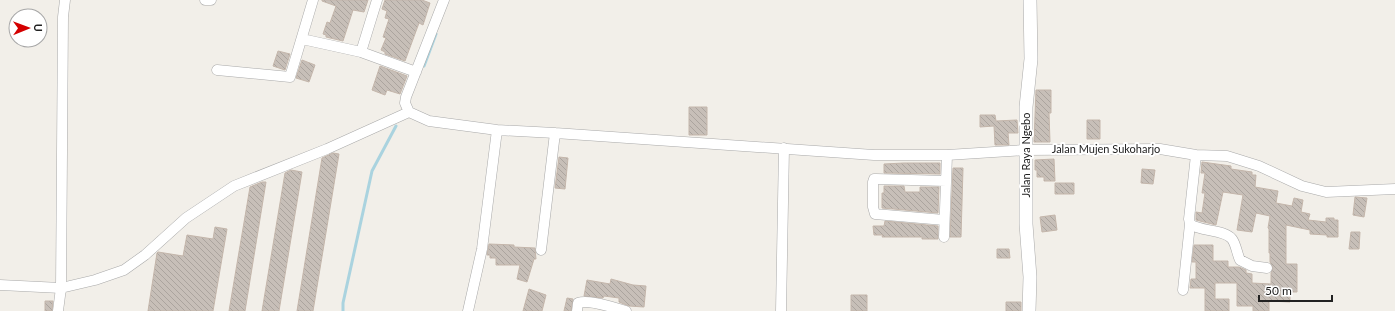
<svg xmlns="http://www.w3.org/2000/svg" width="1395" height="311" font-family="Lato,sans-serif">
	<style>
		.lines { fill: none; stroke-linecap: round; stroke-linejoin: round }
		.stream { stroke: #aad3df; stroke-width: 3 }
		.building { fill: url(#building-back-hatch); stroke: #c4b6ab }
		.minor-casing { stroke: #a9a9a9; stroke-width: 11 }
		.tertiary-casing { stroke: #a9a9a9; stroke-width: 14 }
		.minor { stroke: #fff; stroke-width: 10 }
		.tertiary { stroke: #fff; stroke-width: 13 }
		.labels { text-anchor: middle; stroke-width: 4; stroke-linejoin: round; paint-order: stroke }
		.street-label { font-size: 11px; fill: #222; stroke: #fff }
	</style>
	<defs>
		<pattern id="building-back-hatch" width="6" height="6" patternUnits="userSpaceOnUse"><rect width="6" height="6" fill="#c7bfb8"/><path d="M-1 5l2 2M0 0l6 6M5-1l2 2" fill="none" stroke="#aba49e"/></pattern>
	</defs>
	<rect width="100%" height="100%" fill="#f2efe9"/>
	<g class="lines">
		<path class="stream" d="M424 66 436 34
			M343 311V303L372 171 396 126"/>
	</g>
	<path class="building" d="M322 0H368L364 12 353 10 343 41 326 37V35L323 34 327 22 330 23 336 6 322 1Z
		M385 0H422L430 3 423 25 419 23 405 61 385 54V52L381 50 386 38 383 37 389 19 385 18 387 11 382 9Z
		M278 51 290 54 285 70 273 66Z
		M302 60 315 65 309 82 296 78Z
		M380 66 407 76 400 94 387 90 385 95 372 90Z
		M1036 90H1051V113H1049L1050 142H1034Z
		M689 107H707V135H689Z
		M980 115H995L996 121 1017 120 1018 133H1008L1009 145H995L994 126 980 127Z
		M1087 120H1100V139H1087Z
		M333 153 339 154 313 311H297L322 158Z
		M559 157 568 158 565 189 555 188Z
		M1054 159 1055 181H1044V177H1037V170H1035V160Z
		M1202 162 1231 166V169L1252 172V175H1256L1255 187 1278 191 1276 203 1292 206 1294 198 1303 200 1301 212 1310 214 1308 220 1326 222V218H1334V220H1338V237H1327V235L1310 234V230L1286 225V264H1297V292H1290V302L1269 301V311H1253V306H1237V283H1215V299H1229V311H1205V288H1190L1191 279H1196V262H1192L1194 245H1213V261H1228V267H1239L1246 270V273L1252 274V283L1271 284V273L1273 268 1270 262V253H1269V229L1268 228 1270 216 1256 213 1252 232 1237 230 1243 195 1223 192 1216 225 1196 220V212L1202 213 1205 193H1202L1205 173H1201Z
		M904 163H940V174L884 173V164Z
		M953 168H963L961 237H950Z
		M1142 169 1155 170 1153 184 1141 183Z
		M291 170 302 172 279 311H262L285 173Z
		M262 182H266L245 311H229L250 187Z
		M1055 183H1074V194H1055Z
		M884 186H904L905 192H920V187H939L938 213 882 208V193H884Z
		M1355 197 1367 198 1364 217 1353 215Z
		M1055 215 1057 230 1042 232 1040 217Z
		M885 221 938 226V239H922V237H882L883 235H874L873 226H884Z
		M215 227 227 229 213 311H148L157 253 158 252 183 256 187 235 213 239Z
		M1351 232H1360L1359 249H1349Z
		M489 244 514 245V247L535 248 536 259H534L527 282 517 279 520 265H496V258H490V255H487Z
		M997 249H1009L1010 258H997Z
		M611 279 633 285 646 286 644 307 629 306 619 302V298L604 296 603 298 584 296 587 280 610 284Z
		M529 289 546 295 542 311H523Z
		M851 295H867V311H851Z
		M567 298 573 299 571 311H564Z
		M45 301H53L52 311H45Z
		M1006 302H1021V311H1006Z"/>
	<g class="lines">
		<defs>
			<path id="minor" d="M205 0H211
				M444 0 406 97 405 103 409 112 429 121 497 130 555 133 874 155H947L1026 150 1160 149 1196 155 1227 156 1259 166 1302 186 1326 192 1395 189
				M302 39 361 52 416 72
				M361 52 377 0
				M217 70 290 77 313 0
				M1196 155 1189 219 1190 224C1201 232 1224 229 1232 239 1236 244 1237 254 1240 260L1252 266 1267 268
				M944 220 875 214 873 207V182L874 179H876L946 181
				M944 237 947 155
				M541 250 555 133
				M0 285 61 288 95 280 124 270 145 255 186 218 234 186 327 149 409 112
				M1183 290 1190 224
				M58 311 61 288 63 17 65 0
				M468 311 482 249 497 130
				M577 311 578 303C589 299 614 308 626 311
				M781 311 784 148"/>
			<path id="tertiary" d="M1029 311 1030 277 1026 224V107L1031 59 1030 0"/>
		</defs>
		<use href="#minor" class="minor-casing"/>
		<use href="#tertiary" class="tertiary-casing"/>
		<use href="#minor" class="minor"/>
		<use href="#tertiary" class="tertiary"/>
	</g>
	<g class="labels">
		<g class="street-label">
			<text x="1106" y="153">Jalan Mujen Sukoharjo</text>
			<text transform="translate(1026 155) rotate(-90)" y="4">Jalan Raya Ngebo</text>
		</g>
	</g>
	<g transform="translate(28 28) rotate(89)"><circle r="19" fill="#ffffff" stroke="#a7a7a7"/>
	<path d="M0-3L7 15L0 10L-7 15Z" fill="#d40000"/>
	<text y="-6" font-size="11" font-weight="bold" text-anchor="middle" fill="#222222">U</text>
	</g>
	<path d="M1259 295v6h73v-6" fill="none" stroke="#222222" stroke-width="2"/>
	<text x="1265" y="295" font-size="12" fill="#222222" stroke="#ffffff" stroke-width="3" paint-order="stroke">50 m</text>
</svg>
